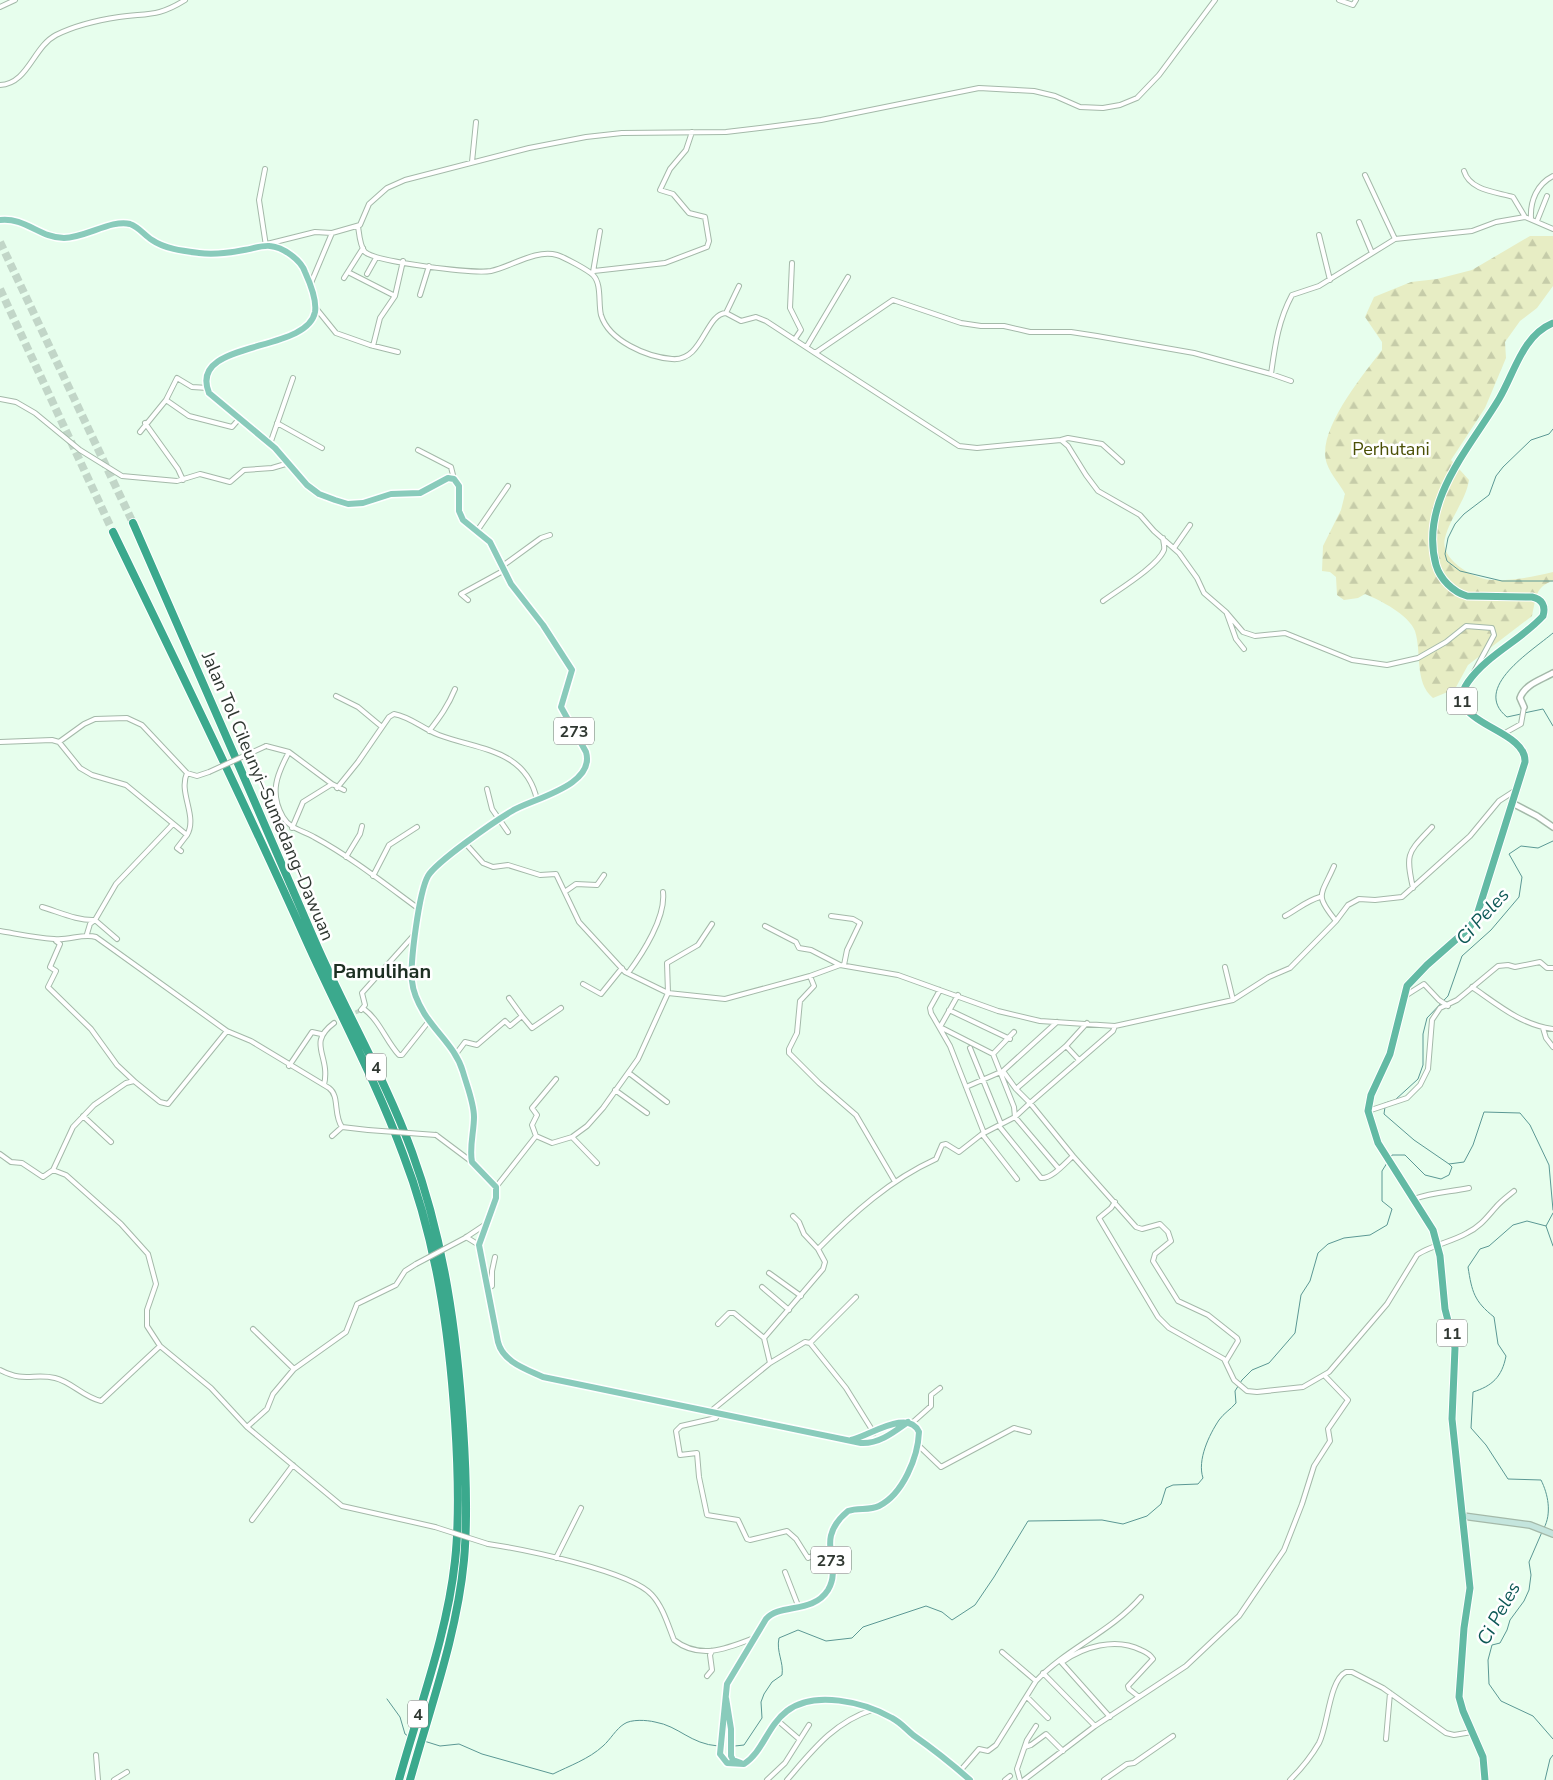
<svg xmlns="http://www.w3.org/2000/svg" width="1553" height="1780" font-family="'Nunito Sans',sans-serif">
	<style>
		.forest { fill: url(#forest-firs) }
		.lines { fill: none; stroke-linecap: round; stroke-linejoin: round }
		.stream { stroke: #5b9894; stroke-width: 1 }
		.minor-tunnel { stroke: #c2d6c8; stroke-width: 4; stroke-dasharray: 4 2; stroke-linecap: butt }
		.motorway-tunnel { stroke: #c2d6c8; stroke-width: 8; stroke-dasharray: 8 4; stroke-linecap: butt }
		.minor-casing { stroke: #a4b9a9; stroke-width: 6 }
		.tertiary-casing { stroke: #a4b9a9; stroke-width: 8 }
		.secondary-casing { stroke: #a4b9a9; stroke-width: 8 }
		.primary-casing { stroke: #fff; stroke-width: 9 }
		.trunk-casing { stroke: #fff; stroke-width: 9 }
		.motorway-casing { stroke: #fff; stroke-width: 10 }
		.minor { stroke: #fff; stroke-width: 4 }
		.tertiary { stroke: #fff; stroke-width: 5 }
		.secondary { stroke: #c4e5dd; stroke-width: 5.5 }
		.primary { stroke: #89cbbb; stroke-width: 6 }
		.trunk { stroke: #62baa4; stroke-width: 7 }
		.motorway { stroke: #3ba98d; stroke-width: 8 }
		.minor-bridge-casing { stroke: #a4b9a9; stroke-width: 6; stroke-linecap: butt }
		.minor-bridge { stroke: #fff; stroke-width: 4 }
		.labels { text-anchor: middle; stroke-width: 5; stroke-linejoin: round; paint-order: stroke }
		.shield { fill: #fff; stroke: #6e7470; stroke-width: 1 }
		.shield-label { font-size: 16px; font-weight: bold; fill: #303832 }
		.park-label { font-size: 18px; fill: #4b5006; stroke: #fff }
		.street-label { font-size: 18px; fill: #303832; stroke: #fff }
		.water-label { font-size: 19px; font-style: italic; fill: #0d5856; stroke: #fff }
		.quarter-label { font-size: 20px; font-weight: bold; fill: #1d2f22; stroke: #fff }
	</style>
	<defs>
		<pattern id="forest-firs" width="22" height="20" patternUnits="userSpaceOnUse" patternTransform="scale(1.25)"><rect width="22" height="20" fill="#e7edc4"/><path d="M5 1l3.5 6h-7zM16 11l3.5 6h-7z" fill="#c6cca9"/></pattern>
	</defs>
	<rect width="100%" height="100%" fill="#e7feed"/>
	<path class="forest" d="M1530 236H1553V286L1537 308 1520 321 1505 342 1506 358 1485 408 1451 460 1469 480C1466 500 1450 518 1445 538 1439 559 1473 579 1492 580 1512 581 1533 577 1553 572V581C1535 586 1536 599 1532 616L1468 665 1455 689 1433 698C1414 682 1422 653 1415 631 1409 615 1380 600 1365 594L1358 598 1344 600 1337 595 1336 577 1330 572 1322 571 1323 546 1341 510 1345 494C1340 484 1331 475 1327 464 1315 432 1363 375 1382 350V342L1365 317 1374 297 1411 282 1437 279 1472 270Z"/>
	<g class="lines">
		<path class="stream" d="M1553 429 1549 434 1531 440 1503 467 1496 476 1489 495 1464 514 1455 524 1448 538 1445 554 1447 561 1460 571 1502 581H1553
			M1524 713 1543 709 1553 726
			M1521 714 1507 717C1471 688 1532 651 1553 633
			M1385 1103 1395 1100 1418 1079 1423 1065V1034L1427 1018 1448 996 1462 956 1491 930 1519 897 1522 877 1509 854 1521 846 1538 848 1553 841
			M1385 1107 1384 1114 1414 1140 1449 1164 1464 1162 1473 1145 1484 1112 1520 1113 1530 1125 1549 1165 1553 1210
			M1391 1157 1392 1155H1405L1425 1175 1441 1179 1449 1175 1452 1167 1449 1164
			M1546 1226 1553 1246
			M1544 1528C1552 1513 1548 1494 1541 1480L1508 1479 1486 1445 1471 1428 1473 1392C1492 1386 1502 1377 1506 1356L1498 1344 1494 1317C1474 1301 1472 1292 1468 1267L1480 1249 1489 1246 1513 1225 1527 1221 1546 1226 1553 1213
			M1542 1532 1529 1562 1531 1575 1529 1590 1524 1601 1510 1620 1507 1630 1500 1643 1492 1645 1488 1660 1489 1684 1501 1701 1533 1716 1553 1739
			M387 1699 400 1717 405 1734 408 1736
			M424 1741 440 1746 459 1744 482 1754 553 1774C569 1766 589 1759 603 1746 610 1740 616 1729 624 1724 631 1719 647 1720 655 1722 679 1726 690 1744 718 1746
			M735 1746 744 1745 762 1718 761 1702 764 1694 772 1682 782 1675C784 1662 776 1652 779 1638L798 1630 826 1641 852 1638 863 1627 926 1606 942 1612 952 1620 975 1605 994 1577 1028 1521 1102 1520 1123 1524 1147 1516 1161 1504 1166 1488 1173 1485 1198 1484 1203 1478C1197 1460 1209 1435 1219 1420 1224 1413 1230 1410 1236 1403L1235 1391 1242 1380 1252 1370 1269 1363 1295 1333 1301 1295 1310 1281 1318 1253 1328 1244 1344 1238 1370 1235 1387 1225 1392 1209 1382 1201V1171L1387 1163
			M1545 1780 1550 1759 1553 1755"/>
		<path class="minor-tunnel" d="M350 1015 361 1010"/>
		<path class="motorway-tunnel" d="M0 242 133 523
			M0 289 113 532"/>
		<defs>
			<path id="minor" d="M1339 0 1353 5 1356 0
				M0 7 15 0
				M0 85C28 84 33 47 56 35 74 26 99 20 119 17 148 13 158 17 185 0
				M472 162 476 122
				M265 169 259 200 266 246
				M1464 171C1470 191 1497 192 1513 197L1525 217 1553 229
				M1365 175 1395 239
				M1531 218C1530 201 1537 184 1553 176
				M1537 221 1547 196
				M1359 222 1372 253
				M358 226C359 233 360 247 365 252 376 262 474 274 491 271 511 267 535 249 557 255 564 257 588 270 593 275 602 284 598 303 601 315 609 341 647 357 672 359 703 362 705 314 726 313L741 321 756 317 766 321 815 353 893 300 961 323 981 326H1004L1030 332H1071L1097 336 1194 353 1271 374C1275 346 1278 321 1292 295L1319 286 1395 239 1472 231 1496 222 1525 217
				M1319 235 1330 280
				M267 244 315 232 332 233
				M792 263 790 308 801 330 795 339
				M594 271 665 263 707 247 709 241 705 217 689 213 673 194 660 190 670 169 686 150 692 132
				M348 272 395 296
				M593 272 600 231
				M367 274 376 258
				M344 278 363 248
				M311 283 332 233 360 225 369 204 387 188 405 180 529 148 586 137 622 133 726 132 768 127 821 120 979 88 1034 91 1055 96 1080 107 1103 108 1120 105 1137 98 1159 75 1215 0
				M420 295 429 266
				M315 307 336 333 370 345 398 352
				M726 313 739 286
				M373 346 380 318 395 296 403 261
				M807 346 848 277
				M815 353 959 446 977 448 1061 440 1068 446 1086 475 1098 491 1140 515 1154 531 1179 553 1197 578 1204 593 1226 612 1243 632 1255 636 1285 633 1352 660 1387 665 1418 658 1446 642 1466 626 1492 628 1494 635 1474 672
				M1271 374 1291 381
				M0 399 16 402 35 413 80 450 122 476 177 481 200 474 230 482 244 470 272 468 289 463
				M166 400 177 378 192 387 208 388
				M145 423 178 469 183 480
				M277 423 322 448
				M140 432 166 400 189 416 232 427 239 419
				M1061 440 1068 438 1102 444 1122 462
				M270 444 293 378
				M418 450 451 467 454 479
				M477 531 508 486
				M1174 548 1190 525
				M501 567 541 538 550 535
				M468 600 461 594 503 571
				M1103 601C1118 590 1158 566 1164 550 1165 546 1163 542 1163 538
				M1227 614 1236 639 1244 649
				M336 696 358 707 382 727
				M429 731C440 717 448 706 455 689
				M1503 734 1521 724 1524 707
				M0 742 52 740 59 742 84 724 95 719 127 718 142 725 187 773 197 776 209 772
				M59 742 80 768 92 775 126 785 187 835C198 816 178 793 187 773
				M266 746 289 752 332 784 344 790
				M289 752C277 774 269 793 283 817 290 829 302 830 314 837 351 857 385 884 419 909
				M337 788 358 762 389 717 394 714C411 717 423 729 439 735 479 750 526 749 537 800
				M487 789 492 809 508 832
				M292 828 303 802 332 784
				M466 844 483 863 493 867 508 865 540 875 556 874 579 922 625 972 668 993 725 999 810 976 840 965 898 975 998 1011 1040 1021 1115 1026 1233 1000 1269 977 1290 968 1336 921 1348 905 1359 899 1375 900 1402 897 1470 836 1499 801 1516 790
				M181 851 177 848 187 835
				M346 857 360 834 362 826
				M1334 866C1321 896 1314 894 1336 921
				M373 876 389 845 417 827
				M1413 888C1405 852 1408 853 1432 827
				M566 891 576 884 597 885 604 875
				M42 907C59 912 78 921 95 920L117 939
				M831 916 853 919 860 923 847 950 844 965
				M1285 916C1298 909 1306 901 1320 897
				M765 926 796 942 799 948 811 950 840 965
				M0 931C18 934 36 938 54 939 69 941 82 933 96 937L227 1031 251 1041 329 1088C340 1096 333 1115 342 1127L368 1130
				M87 934 90 924 95 920 116 884 173 824
				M56 941 60 944 50 967 56 971 48 987 91 1029 117 1065 134 1081
				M1225 967 1233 1000
				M628 973C643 953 666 917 663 892
				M810 976 814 986 800 1001 797 1033 789 1049V1053L819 1083 856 1115 894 1180
				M583 984 601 994 622 968
				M1472 987C1497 1004 1521 1025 1553 1029
				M940 990 930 1008 931 1013 950 1046 984 1133 982 1134 1017 1179
				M958 995 940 1027 993 1054 1014 1032
				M1405 996 1424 984 1439 1000 1448 1006
				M509 998 522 1016
				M364 1009C380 1021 386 1041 399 1055H402L429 1021
				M361 1010 365 1005 362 993 414 935
				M949 1010 1010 1039
				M1087 1023 1066 1046 1016 1089 1030 1103 1113 1031 1115 1026
				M1543 1028 1546 1038 1553 1047
				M227 1031 168 1104 160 1102 134 1081 126 1083 94 1105 73 1127 53 1170 66 1175 121 1224 148 1254 156 1284 147 1310V1326L160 1346 211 1388 247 1427 342 1506 435 1527
				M1066 1046 1079 1060
				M970 1048 1001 1124
				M456 1054 465 1042 477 1045 505 1021 510 1026 522 1016 532 1028 561 1008
				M289 1066 312 1032 321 1034
				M1003 1071 1016 1089
				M629 1073 667 1102
				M324 1085C331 1055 306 1044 334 1023
				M966 1087 1003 1071 1057 1022
				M615 1090 647 1113
				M1368 1111 1407 1098 1420 1085 1428 1069 1432 1020 1440 1008 1457 1000 1498 966 1508 965 1515 967 1540 962 1547 968H1553
				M83 1116 111 1142
				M999 1126 1041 1178C1052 1179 1065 1163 1073 1156L1030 1103 1015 1117 1059 1169
				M984 1133 1015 1117 1014 1107 993 1054
				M436 1135 472 1162
				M332 1136 342 1127
				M536 1136 532 1125 537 1115 532 1108 556 1079
				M572 1137 597 1163
				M0 1154 11 1162 22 1163 43 1177 53 1170
				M1073 1156 1136 1227 1142 1229 1160 1224 1168 1232 1171 1241 1155 1254 1153 1261 1178 1301 1208 1315 1237 1338 1238 1341 1226 1361
				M496 1187 536 1136 552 1143 572 1137 587 1126 603 1108 638 1059 668 993 667 963 698 945 712 924
				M1414 1199C1433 1192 1450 1192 1469 1188
				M1115 1202 1111 1208 1099 1218 1158 1317 1169 1328 1224 1359 1234 1380 1247 1391 1257 1392 1303 1387 1329 1372 1387 1304 1417 1255C1427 1247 1454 1241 1467 1233 1480 1227 1487 1217 1496 1207 1501 1201 1508 1196 1514 1191
				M793 1216 799 1222 804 1234 818 1249
				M466 1237 479 1245
				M465 1238 486 1224
				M769 1273 801 1296
				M762 1287 789 1310
				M488 1288 492 1286V1271L495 1257
				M718 1324 729 1313H734L764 1338
				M253 1329 294 1369
				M810 1343 856 1297
				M770 1363 805 1342 810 1343 846 1388 874 1433
				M0 1370C25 1383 33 1373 55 1378 72 1382 83 1397 101 1401L160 1346
				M711 1411 770 1363 764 1338 823 1269 825 1262 818 1249C853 1213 890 1180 936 1159L942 1145 946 1144 959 1152 982 1134
				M716 1413V1418L681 1426 676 1431 680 1455 697 1453 699 1477 707 1515 738 1520 747 1539 750 1540 787 1531 796 1539 808 1558 829 1548
				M912 1423 931 1406V1395L940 1388
				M247 1427 267 1409 273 1394 294 1369 346 1332 357 1304 396 1285 405 1271 416 1264
				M918 1445 941 1467 1014 1428 1029 1432
				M252 1520 293 1465
				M488 1544C522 1549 631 1571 652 1595 663 1607 668 1625 674 1640 700 1660 726 1649 754 1638
				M556 1558 581 1508
				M785 1572 799 1608
				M1002 1652 1036 1681
				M1061 1662 1110 1717
				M1062 1662C1083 1647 1115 1637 1141 1650 1146 1652 1150 1654 1153 1659L1128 1686 1129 1689 1139 1697
				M1043 1673 1095 1726
				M707 1676 712 1670 710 1655 712 1651
				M1027 1697 1048 1718
				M777 1720 799 1739
				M1386 1739 1390 1693
				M1025 1747 1031 1745 1046 1734 1063 1751
				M96 1755 98 1780
				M960 1771 979 1749 988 1751 996 1745 1036 1681C1067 1648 1111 1632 1141 1597
				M114 1780 127 1772
				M767 1780 785 1763 809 1725
				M787 1780C812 1751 834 1722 872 1710
				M1005 1780 1010 1776
				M1020 1780 1017 1769 1027 1740 1036 1726
				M1024 1780 1095 1726 1186 1666 1239 1616 1284 1550 1302 1504 1314 1466 1330 1441 1328 1429 1348 1400 1325 1376
				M1104 1780 1127 1764 1134 1763 1173 1736
				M1290 1780C1301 1769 1311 1757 1319 1743 1328 1726 1329 1680 1346 1672H1352L1383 1688 1446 1733 1454 1735 1472 1732"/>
			<path id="tertiary" d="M1524 707 1520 698C1525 684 1541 680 1553 673
				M1512 803 1537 816 1553 827"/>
			<path id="secondary" d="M1463 1516 1530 1525 1553 1534"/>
			<path id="primary" d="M0 220C25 217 40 238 64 238 85 238 112 219 130 224 139 227 144 235 152 240 165 249 183 251 199 253 213 255 229 253 244 250 252 249 262 245 270 246 283 247 301 260 305 272 310 283 317 300 315 312 307 354 187 339 209 393L275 448 307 485 319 494 335 500 348 504 363 503 391 494 420 493 448 478 454 479 459 486V511L463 520 490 542 511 584 543 625 572 670 561 707 586 752C596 786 531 799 512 811 495 821 436 862 428 876 419 892 410 962 412 981 413 992 418 1003 424 1013 437 1034 456 1048 463 1072 467 1086 474 1103 474 1117 474 1132 469 1147 472 1162L496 1187V1198L479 1245 498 1342C503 1362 526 1369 543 1377L861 1443C879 1444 894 1432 908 1422
				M851 1440C869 1436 909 1408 919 1432 918 1457 903 1494 879 1506 869 1511 858 1507 848 1511 812 1541 844 1563 828 1590 813 1614 780 1603 766 1619L727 1684 720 1754 727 1763 744 1764C763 1752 767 1726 787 1711 814 1690 864 1702 892 1718 900 1722 906 1729 913 1735 933 1749 952 1764 970 1780
				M726 1698 731 1729V1756L733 1760 741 1763"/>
			<path id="trunk" d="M1485 1780 1483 1757 1463 1711 1459 1697 1464 1628 1470 1588 1452 1419 1455 1348 1445 1309 1440 1256 1433 1230 1378 1143 1368 1111 1371 1095 1390 1054 1407 986 1427 965 1469 928 1476 918 1525 762C1527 727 1439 724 1468 682 1488 654 1520 641 1543 616 1546 606 1542 599 1532 597L1467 596C1453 592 1440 579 1436 565 1419 502 1469 449 1499 399 1515 372 1522 336 1553 323"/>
			<path id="motorway" d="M133 523C194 662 254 800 314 939 345 1011 385 1078 412 1152 444 1240 457 1333 463 1426 466 1471 468 1515 464 1560 457 1635 430 1708 410 1780
				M113 532C179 668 245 804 307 942 339 1013 376 1081 403 1154 436 1239 449 1330 455 1421 458 1467 460 1515 455 1561 447 1635 419 1708 399 1780"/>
		</defs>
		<use href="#minor" class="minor-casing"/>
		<use href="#tertiary" class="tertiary-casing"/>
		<use href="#secondary" class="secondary-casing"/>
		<use href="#primary" class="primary-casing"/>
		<use href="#trunk" class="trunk-casing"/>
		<use href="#motorway" class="motorway-casing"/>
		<use href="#minor" class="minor"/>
		<use href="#tertiary" class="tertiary"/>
		<use href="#secondary" class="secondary"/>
		<use href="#primary" class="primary"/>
		<use href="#trunk" class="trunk"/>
		<use href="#motorway" class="motorway"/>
		<defs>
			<path id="minor-bridge" d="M209 772 266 746
				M368 1130 436 1135
				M416 1264 465 1238
				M435 1527 488 1544"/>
		</defs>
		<use href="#minor-bridge" class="minor-bridge-casing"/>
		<use href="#minor-bridge" class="minor-bridge"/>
	</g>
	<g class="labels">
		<g class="shield">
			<rect x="1447" y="687.5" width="30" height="27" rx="4"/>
			<rect x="554" y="717.5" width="40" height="27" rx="4"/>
			<rect x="366" y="1053.5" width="20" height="27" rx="4"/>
			<rect x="1437" y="1319.5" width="30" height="27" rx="4"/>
			<rect x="811" y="1546.5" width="40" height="27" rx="4"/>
			<rect x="408" y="1700.5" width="20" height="27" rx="4"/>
		</g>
		<g class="shield-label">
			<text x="1462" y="707">11</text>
			<text x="574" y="737">273</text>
			<text x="376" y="1073">4</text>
			<text x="1452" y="1339">11</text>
			<text x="831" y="1566">273</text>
			<text x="418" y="1720">4</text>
		</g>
		<g class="park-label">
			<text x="1391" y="455">Perhutani</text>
		</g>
		<g class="street-label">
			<text transform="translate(268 796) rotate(67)" y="6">Jalan Tol Cileunyi–Sumedang–Dawuan</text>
		</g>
		<g class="water-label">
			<text transform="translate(1482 916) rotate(-48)" y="7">Ci Peles</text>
			<text transform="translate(1498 1613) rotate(-61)" y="7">Ci Peles</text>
		</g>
		<g class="quarter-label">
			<text x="382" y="978">Pamulihan</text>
		</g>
	</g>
</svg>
